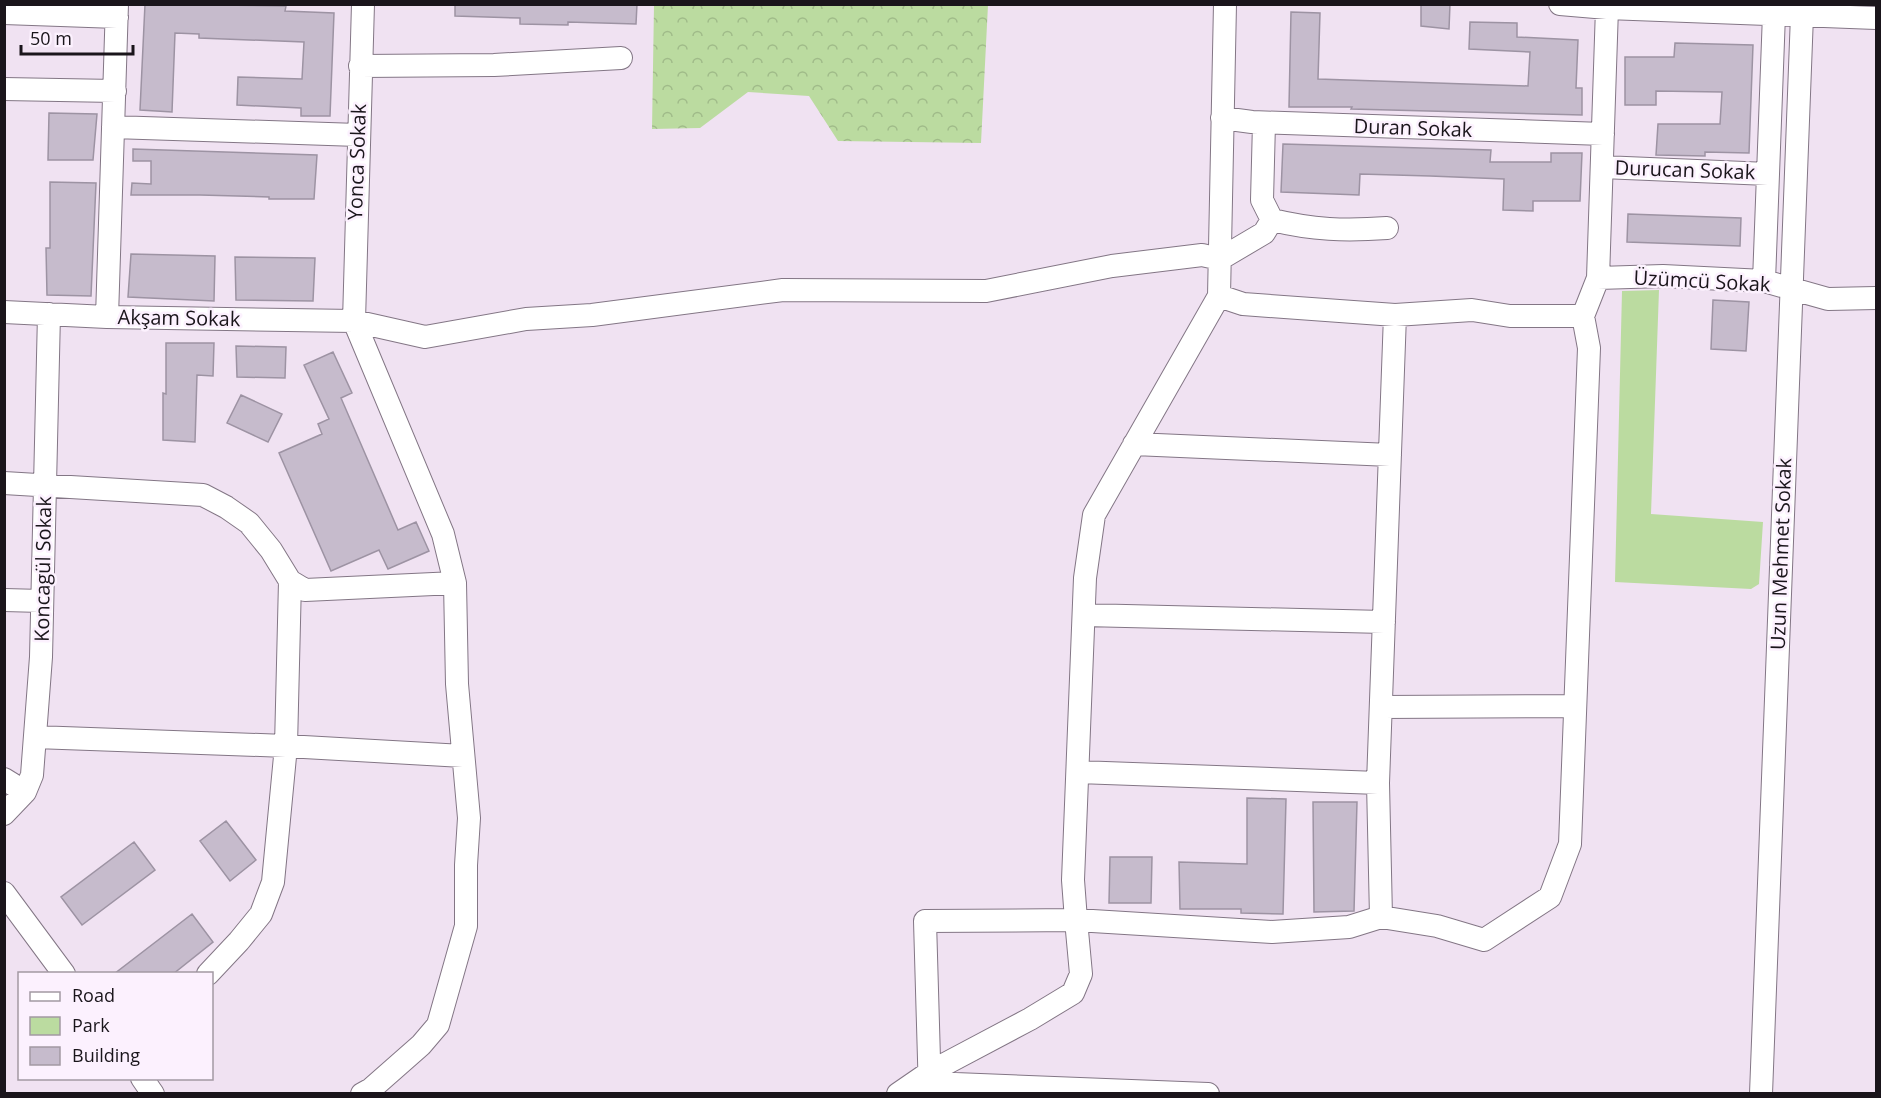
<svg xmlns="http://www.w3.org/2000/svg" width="1881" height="1098" font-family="'Open Sans',sans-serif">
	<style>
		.green { fill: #bbdba0 }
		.forest { fill: url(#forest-crowns) }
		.building { fill: #c6bbcc; stroke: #9d93a3; stroke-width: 1.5 }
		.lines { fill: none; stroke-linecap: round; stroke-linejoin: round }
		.minor-casing { stroke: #837685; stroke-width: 24 }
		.minor { stroke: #fff; stroke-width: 22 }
		.labels { text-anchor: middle; stroke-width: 5; stroke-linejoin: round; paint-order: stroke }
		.street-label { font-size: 20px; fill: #1a151b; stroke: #fcf1fe }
	</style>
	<defs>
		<pattern id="forest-crowns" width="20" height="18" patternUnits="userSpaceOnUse" patternTransform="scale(1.5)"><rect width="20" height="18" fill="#bbdba0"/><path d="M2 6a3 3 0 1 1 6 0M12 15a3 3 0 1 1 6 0" fill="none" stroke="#a0bb89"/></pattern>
	</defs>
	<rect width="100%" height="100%" fill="#f0e2f2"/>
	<path class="green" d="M1659 290 1651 514 1763 522 1759 584 1751 589 1615 582 1622 291Z"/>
	<path class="forest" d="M654 5H988L981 143 838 141 809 96 748 92 700 128 652 129Z"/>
	<path class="building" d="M145 4 286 6 285 11 334 13 330 116H301V108L237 105 238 77 302 79 304 42 199 38V34L175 33 172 112 140 110Z
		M455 4H637L636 24 568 22V25L520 24V18L455 16Z
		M1421 4H1450L1449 29 1421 26Z
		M1291 12 1320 13 1318 79 1528 86 1530 52 1469 49 1470 22 1517 23V37L1578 40 1576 88H1582V115L1351 109 1352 107H1289Z
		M1675 43 1753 45 1749 153 1705 152V156L1656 155 1658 124H1720L1722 92 1656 91V105H1625V57H1674Z
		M49 113 97 114 93 160H48Z
		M1283 144 1491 150 1490 162H1551V153H1582L1580 201H1533V211L1503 210 1504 179 1430 176 1360 174 1359 195 1281 192Z
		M133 149 317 155 314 199H269V197L200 195H131L132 183 151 184V161H133Z
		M50 182 96 183 91 296 47 295 46 248H50Z
		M1628 214 1741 218 1740 246 1627 242Z
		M131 254 215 256 214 301 128 297Z
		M235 257 315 258 313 301 236 300Z
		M1713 300 1749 302 1746 351 1711 349Z
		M166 343H214L213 376 197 375 195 442 163 440V393L166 394Z
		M236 346 286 347 285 378 237 377Z
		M333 352 352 393 341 398 398 530 416 522 429 551 388 569 379 550 331 571 279 453 322 434 318 424 329 419 304 365Z
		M241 395 282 414 268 442 227 423Z
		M1247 798 1286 799 1283 914 1241 913V909H1180L1179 862 1247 864Z
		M1313 802H1357L1354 911 1314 912Z
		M226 821 256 860 230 881 200 841Z
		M134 842 155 870 82 925 61 897Z
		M1110 857H1152L1151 903H1109Z
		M192 914 213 942 173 974H114Z"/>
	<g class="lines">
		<defs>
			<path id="minor" d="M1560 4 1607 8 1876 18
				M4 13 117 17
				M360 66 494 65 621 58
				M4 89 115 91
				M1222 118 1252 122 1603 134
				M1264 123 1262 200 1272 220C1312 230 1346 231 1387 228
				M113 127 358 135
				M1602 167 1768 174
				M1598 278 1663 276 1764 281 1828 299 1876 298
				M1764 281 1774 14
				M1219 296 1243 304 1395 315 1472 310 1510 316H1583
				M4 312 107 317 354 321 425 337 526 319 592 315 783 290 986 291 1112 266 1202 255 1220 259 1264 233 1272 220
				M107 317 117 4
				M1134 444 1390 455
				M4 483 203 495 226 507 249 523 271 550 290 581 305 590 455 583
				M4 600 42 601
				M1084 615 1384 622
				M1381 707 1575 706
				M35 737 286 746 463 756
				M1078 772 1378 783
				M4 779 25 792
				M4 814 25 792 32 775 41 657 49 314
				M4 893 64 974
				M1381 917 1437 926 1484 940 1550 897 1570 844 1589 348 1583 316 1598 278 1607 8
				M208 974 239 941 261 914 273 882 286 746 290 581
				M142 1078 153 1094
				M930 1083 1208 1094
				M362 1094 371 1089 421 1045 438 1025 466 926V865L469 818 457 684 455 583 443 534 354 321 363 4
				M898 1094 930 1072 1030 1019 1073 993 1081 974 1076 920 1272 932 1349 927 1381 917 1378 783 1395 315
				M930 1094 925 921 1076 920 1073 880 1085 578 1094 515 1219 296 1225 4
				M1761 1094 1802 15"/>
		</defs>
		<use href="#minor" class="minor-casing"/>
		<use href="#minor" class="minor"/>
	</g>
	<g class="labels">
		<g class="street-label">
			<text transform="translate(1413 128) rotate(2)" y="7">Duran Sokak</text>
			<text transform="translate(357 162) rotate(-88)" y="7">Yonca Sokak</text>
			<text transform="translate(1685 170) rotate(2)" y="7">Durucan Sokak</text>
			<text transform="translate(1702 281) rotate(3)" y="7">Üzümcü Sokak</text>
			<text transform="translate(179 318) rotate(1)" y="7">Akşam Sokak</text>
			<text transform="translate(1781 554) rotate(-88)" y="7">Uzun Mehmet Sokak</text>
			<text transform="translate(43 569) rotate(-89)" y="7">Koncagül Sokak</text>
		</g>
	</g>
	<rect width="1881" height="1098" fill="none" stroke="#1a151b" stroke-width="12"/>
	<rect x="18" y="972" width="195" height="108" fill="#fcf1fe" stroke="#a299a3" stroke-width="1.5"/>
	<rect x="30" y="992" width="30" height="9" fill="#ffffff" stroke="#a299a3" stroke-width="1.5"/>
	<text x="72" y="1002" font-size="18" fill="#1a151b">Road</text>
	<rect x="30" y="1017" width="30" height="18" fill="#bbdba0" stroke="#a299a3" stroke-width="1.5"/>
	<text x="72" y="1032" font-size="18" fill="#1a151b">Park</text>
	<rect x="30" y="1047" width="30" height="18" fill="#c6bbcc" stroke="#a299a3" stroke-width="1.5"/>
	<text x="72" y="1062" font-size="18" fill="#1a151b">Building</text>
	<path d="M21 45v9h112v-9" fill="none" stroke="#1a151b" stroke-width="3"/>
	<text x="30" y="45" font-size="18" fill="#1a151b" stroke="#fcf1fe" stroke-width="4.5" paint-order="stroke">50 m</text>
</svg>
